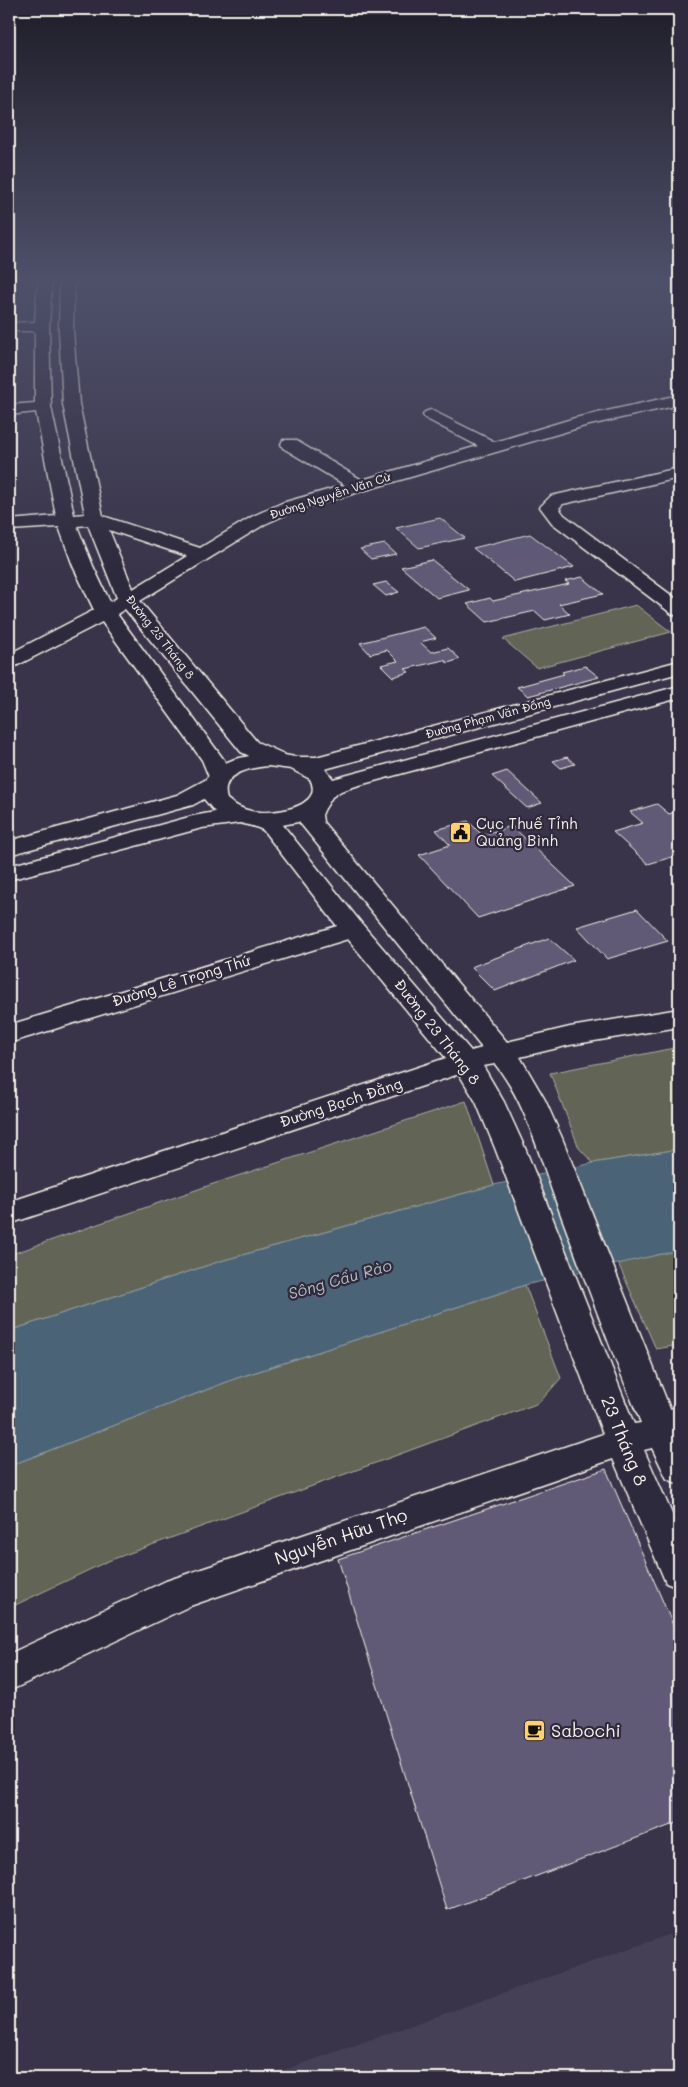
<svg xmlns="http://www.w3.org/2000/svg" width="688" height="2087" font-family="Mali,sans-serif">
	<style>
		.built { fill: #453f57 }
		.green { fill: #626557; stroke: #ababa0 }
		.water { fill: #4c6476; stroke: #8f9ca4 }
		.building { fill: #605a77; stroke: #f4f1e8 }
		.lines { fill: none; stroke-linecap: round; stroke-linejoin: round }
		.minor-casing { stroke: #f4f1e8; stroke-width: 3 }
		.major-casing { stroke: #f4f1e8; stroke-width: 3 }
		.minor { fill: #2f2a3d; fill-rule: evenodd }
		.major { fill: #2f2a3d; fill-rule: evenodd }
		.labels { text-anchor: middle; stroke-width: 4.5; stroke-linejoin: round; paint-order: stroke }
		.far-street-label { font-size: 12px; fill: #f4f1e8; stroke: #2f2a3d }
		.poi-label { font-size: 15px; fill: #f4f1e8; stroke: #2f2a3d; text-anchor: start }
		.street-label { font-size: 15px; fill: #f4f1e8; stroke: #2f2a3d }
		.water-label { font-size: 16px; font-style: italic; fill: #b1b9ba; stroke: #2f2a3d }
		.near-street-label { font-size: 18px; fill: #f4f1e8; stroke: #2f2a3d }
		.near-poi-label { font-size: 18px; fill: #f4f1e8; stroke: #2f2a3d; text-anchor: start }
	</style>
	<rect width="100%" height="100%" fill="#393449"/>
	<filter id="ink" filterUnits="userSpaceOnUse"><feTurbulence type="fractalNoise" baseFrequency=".02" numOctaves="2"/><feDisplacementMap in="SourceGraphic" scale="10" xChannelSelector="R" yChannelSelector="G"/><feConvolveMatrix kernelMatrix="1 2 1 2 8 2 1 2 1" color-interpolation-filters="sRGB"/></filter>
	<g filter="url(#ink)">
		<path class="built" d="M679 1931V2078H261Z"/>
		<path class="green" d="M636 605 671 632 537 668 503 639Z
			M679 1047V1149L593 1163 579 1148 550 1073Z
			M466 1101 494 1185 221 1261 9 1331V1255L213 1184Z
			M679 1250V1345L656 1349 618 1263Z
			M525 1285 561 1378 539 1403 108 1561 9 1608V1466L237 1378Z"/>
		<path class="water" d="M679 1149V1250L525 1285 237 1378 9 1466V1331L221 1261 494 1185 593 1163Z"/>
		<path class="building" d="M440 518 465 538 419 548 396 528Z
			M530 534 574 567 515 582 473 548Z
			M385 544 396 554 371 559 360 549Z
			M432 560 469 590 437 598 401 567Z
			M582 577 603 594 559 604 570 614 545 620 535 611 487 622 467 604 490 598 493 601 569 584 565 581Z
			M386 582 399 592 386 596 373 585Z
			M424 627 436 638 420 642 431 652 448 648 460 659 448 663 444 660 405 669 409 672 393 677 381 665 398 661 387 650 370 654 360 643Z
			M585 666 599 677 528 696 517 687 564 674 562 672Z
			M567 757 575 764 561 768 553 761Z
			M507 771 542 803 527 808 492 776Z
			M657 804 669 814 679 811V855L648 864 613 832 643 823 630 812Z
			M468 821 482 835 512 826 575 886 478 918 419 855 450 845 436 830Z
			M637 909 668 941 607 959 577 927Z
			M549 938 574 960 495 991 471 967Z
			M606 1469 679 1639V1822L447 1910 338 1559Z"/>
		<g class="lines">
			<defs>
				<path id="minor" d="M38 278H52L49 326 51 407 74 515 85 514 63 404 59 331 60 278H74L73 331 79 404 103 516 200 548 253 516 282 503 345 485 283 448 281 444 283 440H295L362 480 478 446 425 418 423 415 425 412 431 410 495 442 575 418 679 395V405L585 426 294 511 265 524 140 601 257 742 284 754 287 759 284 764C269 768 255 758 241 752L125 609 117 614 224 760 230 777 227 782 219 784 211 782 202 760 102 622 16 666 9 668V654L94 610 73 566 59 527 9 530V520L56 516 36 412 9 415V405L35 403V331H9V323L35 322ZM88 525 117 598 110 602 93 566 77 526ZM109 530 187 556 133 589Z
					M679 468V478L563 504 559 508 564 515 679 601V616L672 614 552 523 540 507 551 496Z
					M314 799 322 801 326 806 322 815 323 822 507 1042 570 1027 679 1009V1027L570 1045 520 1057 545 1100 562 1138 670 1409 679 1406V1484L667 1479 652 1448 644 1450 679 1530V1588L666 1583 613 1459 190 1606 9 1691V1654L166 1581 603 1434 495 1148 476 1102 459 1074 9 1224V1202L446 1058 348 939 9 1043V1025L337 926 263 830 248 824 244 819 248 814 256 812 279 820 362 924 471 1051 482 1048 300 823C298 814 300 809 306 801ZM495 1064C525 1101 539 1154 555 1199 583 1274 610 1349 641 1423L634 1424 525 1148 504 1102 483 1066Z"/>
				<path id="major" d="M679 661V673L325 769 333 779 679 686V698L356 786 341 791 332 797 326 807 319 814 298 822 277 826H252L240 823 202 828 9 880V866L193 816 215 812 204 799 193 805 9 855V841L177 795 205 780 218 766 235 759 268 752 295 757H316ZM268 766 291 769 310 779C326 809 268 815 251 811 242 809 234 805 227 799 219 774 249 768 268 766Z"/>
			</defs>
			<use href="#minor" class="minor-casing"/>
			<use href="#major" class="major-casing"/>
			<use href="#minor" class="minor"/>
			<use href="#major" class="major"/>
		</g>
	</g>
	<linearGradient id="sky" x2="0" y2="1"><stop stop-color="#1f1d28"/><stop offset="0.49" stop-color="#4e506a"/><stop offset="1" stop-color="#4e506a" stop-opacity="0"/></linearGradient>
	<rect width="688" height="570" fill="url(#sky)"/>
	<defs>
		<symbol id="civic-square" viewBox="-11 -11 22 22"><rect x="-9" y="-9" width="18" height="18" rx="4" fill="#ffd166" stroke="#2f2a3d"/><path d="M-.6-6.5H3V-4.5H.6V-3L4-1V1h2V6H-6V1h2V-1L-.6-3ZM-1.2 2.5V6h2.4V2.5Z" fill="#111"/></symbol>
		<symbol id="cafe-square" viewBox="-11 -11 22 22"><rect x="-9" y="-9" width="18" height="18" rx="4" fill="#ffd166" stroke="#2f2a3d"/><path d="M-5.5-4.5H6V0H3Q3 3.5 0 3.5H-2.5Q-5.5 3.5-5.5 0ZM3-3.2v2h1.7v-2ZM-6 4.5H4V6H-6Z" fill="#111"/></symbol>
	</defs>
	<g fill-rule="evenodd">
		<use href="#civic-square" x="448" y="820" width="25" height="25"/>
		<use href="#cafe-square" x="522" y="1718" width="25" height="25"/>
	</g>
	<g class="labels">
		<g class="far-street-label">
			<text transform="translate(330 496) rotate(-18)" y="4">Đường Nguyễn Văn Cừ</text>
			<text transform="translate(160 637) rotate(52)" y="4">Đường 23 Tháng 8</text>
			<text transform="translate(488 718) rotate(-15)" y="4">Đường Phạm Văn Đồng</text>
		</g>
		<g class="poi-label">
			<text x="476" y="829">Cục Thuế Tỉnh<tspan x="476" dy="17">Quảng Bình</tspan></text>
		</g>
		<g class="street-label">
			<text transform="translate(181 981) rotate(-17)" y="5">Đường Lê Trọng Thứ</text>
			<text transform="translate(437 1032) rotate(52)" y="5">Đường 23 Tháng 8</text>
			<text transform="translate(341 1103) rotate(-18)" y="5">Đường Bạch Đằng</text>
		</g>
		<g class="water-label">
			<text transform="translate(340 1279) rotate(-16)" y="6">Sông Cầu Rào</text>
		</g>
		<g class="near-street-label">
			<text transform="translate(624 1441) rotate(68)" y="6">23 Tháng 8</text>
			<text transform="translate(341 1537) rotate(-19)" y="6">Nguyễn Hữu Thọ</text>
		</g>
		<g class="near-poi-label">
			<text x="551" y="1737">Sabochi</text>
		</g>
	</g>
	<rect width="688" height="2087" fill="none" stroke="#2f2a3d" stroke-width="30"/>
	<rect x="15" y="15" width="658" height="2057" fill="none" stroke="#f4f1e8" stroke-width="2" filter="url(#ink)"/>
</svg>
